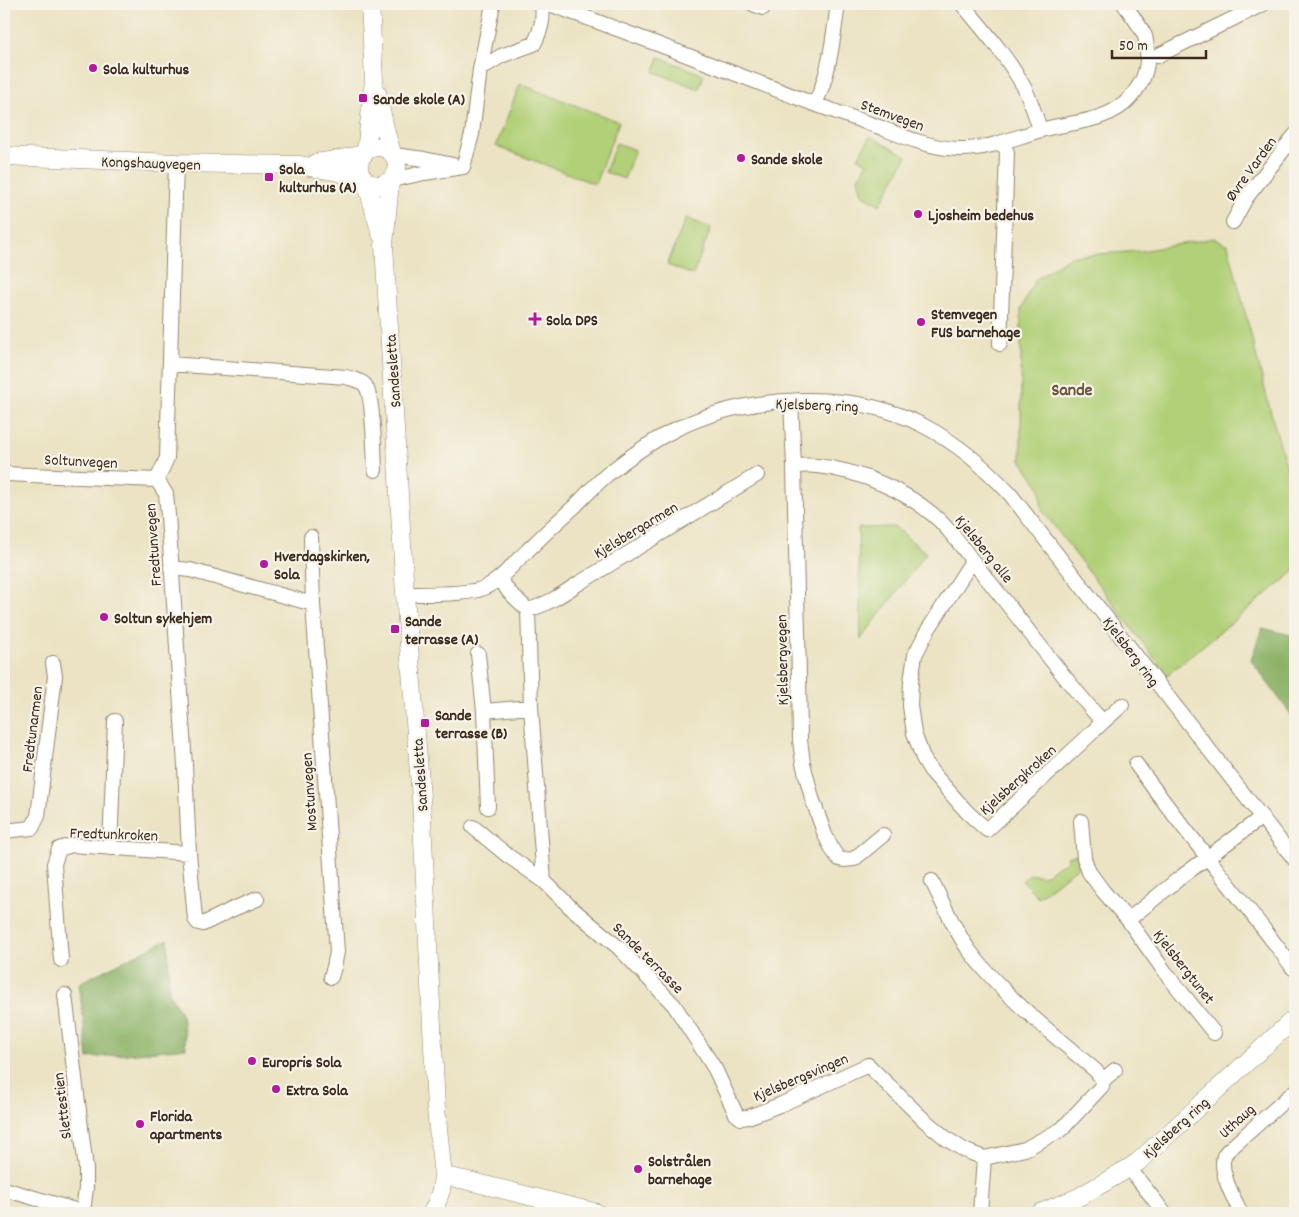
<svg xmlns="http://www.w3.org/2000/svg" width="1299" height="1217" font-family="Dekko,sans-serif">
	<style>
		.green { fill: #b1d077; stroke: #767d4a }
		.forest { fill: #8cb268; stroke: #646e43 }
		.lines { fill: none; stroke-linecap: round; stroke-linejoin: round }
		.minor-casing { stroke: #938670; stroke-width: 16 }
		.tertiary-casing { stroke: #938670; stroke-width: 19 }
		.minor { stroke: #fff; stroke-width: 14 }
		.tertiary { stroke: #fff; stroke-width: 18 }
		.poi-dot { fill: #b5179e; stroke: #f7f3e8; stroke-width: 2 }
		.labels { text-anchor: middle; stroke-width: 4.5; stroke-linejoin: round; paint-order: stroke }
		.poi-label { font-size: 16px; font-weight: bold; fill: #3b2a1e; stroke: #f7f3e8; text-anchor: start }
		.street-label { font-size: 16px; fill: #3b2a1e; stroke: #f7f3e8 }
		.neighbourhood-label { font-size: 18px; font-weight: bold; fill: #6d553f; stroke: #f7f3e8 }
	</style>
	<rect width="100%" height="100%" fill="#f7f3e8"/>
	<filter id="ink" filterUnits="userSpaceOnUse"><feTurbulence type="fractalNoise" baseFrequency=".02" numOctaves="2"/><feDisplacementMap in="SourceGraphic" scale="10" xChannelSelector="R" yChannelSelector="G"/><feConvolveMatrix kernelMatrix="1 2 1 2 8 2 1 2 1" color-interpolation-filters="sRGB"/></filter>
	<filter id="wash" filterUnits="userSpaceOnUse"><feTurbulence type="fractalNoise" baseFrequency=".0096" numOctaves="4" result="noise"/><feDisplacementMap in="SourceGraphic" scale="20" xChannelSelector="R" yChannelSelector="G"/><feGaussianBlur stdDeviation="1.12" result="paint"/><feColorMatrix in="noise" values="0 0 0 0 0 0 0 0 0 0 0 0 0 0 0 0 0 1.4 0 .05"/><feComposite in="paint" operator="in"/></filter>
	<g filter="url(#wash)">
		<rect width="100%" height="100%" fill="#ebe3c3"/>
		<path class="green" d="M659 57 704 75 699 89 654 72Z
			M520 84 619 122 595 184 496 146Z
			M870 136 907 156 880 205 862 194 858 178 867 163 858 158Z
			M616 143 635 150 624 179 605 172Z
			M686 218 711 228 693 275 667 265Z
			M1214 238 1228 245 1272 417 1295 496V571L1167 675 1042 510 1040 488 1021 460V309L1035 280 1071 256 1141 251Z
			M895 527 926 553 861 639 858 528Z
			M1078 854 1079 866 1038 897 1022 881 1029 874 1044 876 1057 866 1067 862 1068 856Z"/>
		<path class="forest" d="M1262 628 1295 636V720L1251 660Z
			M168 939 169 993 182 1015 186 1048 88 1058 79 983Z"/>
	</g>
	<g filter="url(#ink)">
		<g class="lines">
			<defs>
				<path id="minor" d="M549 4C638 36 726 70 814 104 837 112 859 120 882 128 907 138 931 148 958 149 992 150 1021 134 1053 127 1078 122 1112 119 1130 98 1142 84 1149 70 1147 50 1147 46 1146 40 1145 36 1139 24 1131 14 1124 4
					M753 4 763 8
					M962 4C985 31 1008 58 1025 89 1031 102 1036 116 1040 130
					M1157 56 1263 4
					M480 69 501 56 534 44C541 30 544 20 542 4
					M815 104C830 73 833 38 838 4
					M394 155 424 159 453 165
					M463 167 472 134 480 69 493 4
					M392 180 424 173 463 167
					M1233 222 1246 198 1295 135
					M1000 344 1007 153 1004 142
					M170 364 346 377C352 379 360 380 364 384 374 393 374 454 375 470
					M791 401 794 466 799 676 800 740 803 763 812 798 825 835 833 851 839 859 844 860 854 859 883 835
					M794 466C802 466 810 465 817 466 858 470 910 492 940 521 956 537 969 557 983 574 1024 623 1060 675 1103 722
					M4 474 157 480
					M157 480 166 494 168 515 185 765 189 853 195 919 198 923 203 924 233 909 257 899
					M157 480 167 458 176 163
					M311 537 313 604 337 952 334 967 331 977
					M972 561 926 633 915 655 911 681 910 706 914 733 923 758 931 771 967 812 987 830 1081 743 1103 722 1122 705
					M171 568 190 570 313 604
					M499 578 509 592 528 610 531 707 544 881 569 906 618 947 674 1005 715 1069 736 1114 741 1118 748 1117 782 1104 868 1065 924 1120 947 1139 964 1150 984 1158 1025 1149 1062 1129 1102 1086 1103 1080 1096 1071C1053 1034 1002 995 968 949 954 928 943 904 932 881
					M405 594C424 594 468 595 484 588 501 580 513 564 527 551 542 536 558 521 574 507 585 496 597 483 609 473 630 456 652 441 676 429 748 394 852 388 924 426 957 443 985 467 1010 494L1295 860
					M528 610C546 605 561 595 576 585L757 475
					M478 654 484 711 488 807
					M484 711 531 707
					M1136 764C1186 834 1243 899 1293 968
					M1081 821 1084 858 1089 872 1103 891 1128 920 1165 972 1214 1033
					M473 827 507 855 544 881
					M4 831 32 828 38 816 55 676 53 663
					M110 848 115 721
					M1128 920 1181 877 1262 817
					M61 960 54 864 59 849 72 845 189 853
					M65 995 86 1169V1188L83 1212
					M1103 1080 1115 1070
					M1129 1168 1153 1198 1164 1213
					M4 1189 85 1213
					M980 1213 984 1158
					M1241 1213C1234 1199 1219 1172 1224 1156 1226 1152 1229 1149 1232 1147L1295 1091"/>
				<path id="tertiary" d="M377 93 386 133 392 153
					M359 166a19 19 0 1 1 38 0a19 19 0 1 1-38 0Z
					M366 152 374 80 370 4
					M4 156 176 163 298 165 335 171 364 179
					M316 163 336 160 364 154
					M366 181 381 234
					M390 182 384 245 405 594 421 798 431 1005 436 1109 443 1176 441 1190 437 1202 432 1213
					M443 1176 465 1180 597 1213
					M1040 1213 1079 1197 1129 1168 1138 1162 1295 1018"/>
			</defs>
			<use href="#minor" class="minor-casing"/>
			<use href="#tertiary" class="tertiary-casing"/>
			<use href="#minor" class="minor"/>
			<use href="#tertiary" class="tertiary"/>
		</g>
	</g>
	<g class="poi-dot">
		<circle cx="93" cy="68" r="5"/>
		<rect x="358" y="93" width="10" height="10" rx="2.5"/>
		<circle cx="741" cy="158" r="5"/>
		<rect x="264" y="172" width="10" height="10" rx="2.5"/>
		<circle cx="918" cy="214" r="5"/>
		<path d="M532.5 311.5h5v5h5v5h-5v5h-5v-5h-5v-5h5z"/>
		<circle cx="921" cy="322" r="5"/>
		<circle cx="264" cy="564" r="5"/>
		<circle cx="104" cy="617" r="5"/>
		<rect x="390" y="624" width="10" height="10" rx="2.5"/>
		<rect x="420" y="718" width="10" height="10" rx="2.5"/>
		<circle cx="252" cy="1061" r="5"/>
		<circle cx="276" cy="1089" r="5"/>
		<circle cx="140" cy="1124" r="5"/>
		<circle cx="638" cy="1169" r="5"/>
	</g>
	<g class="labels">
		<g class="poi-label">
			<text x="103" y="74">Sola kulturhus</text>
			<text x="373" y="104">Sande skole (A)</text>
			<text x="751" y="164">Sande skole</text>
			<text x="279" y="174">Sola<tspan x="279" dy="18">kulturhus (A)</tspan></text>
			<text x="928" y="220">Ljosheim bedehus</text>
			<text x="931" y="319">Stemvegen<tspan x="931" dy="18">FUS barnehage</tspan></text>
			<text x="546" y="325">Sola DPS</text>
			<text x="274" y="561">Hverdagskirken,<tspan x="274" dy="18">Sola</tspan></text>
			<text x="114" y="623">Soltun sykehjem</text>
			<text x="405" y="626">Sande<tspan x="405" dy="18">terrasse (A)</tspan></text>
			<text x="435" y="720">Sande<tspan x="435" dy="18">terrasse (B)</tspan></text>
			<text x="262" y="1067">Europris Sola</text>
			<text x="286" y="1095">Extra Sola</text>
			<text x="150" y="1121">Florida<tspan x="150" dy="18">apartments</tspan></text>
			<text x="648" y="1166">Solstrålen<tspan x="648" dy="18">barnehage</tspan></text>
		</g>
		<g class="street-label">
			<text transform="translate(893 114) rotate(20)" y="6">Stemvegen</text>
			<text transform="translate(151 162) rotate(2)" y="6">Kongshaugvegen</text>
			<text transform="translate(1250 168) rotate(-54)" y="6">Øvre Varden</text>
			<text transform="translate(392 371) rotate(-94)" y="6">Sandesletta</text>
			<text transform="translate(817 404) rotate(2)" y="6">Kjelsberg ring</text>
			<text transform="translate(81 460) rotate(3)" y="6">Soltunvegen</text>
			<text transform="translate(635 529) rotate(-31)" y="6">Kjelsbergarmen</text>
			<text transform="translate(152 545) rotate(-94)" y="6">Fredtunvegen</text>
			<text transform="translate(985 548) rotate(51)" y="6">Kjelsberg alle</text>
			<text transform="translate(1132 651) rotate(53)" y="6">Kjelsberg ring</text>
			<text transform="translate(781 660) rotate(-91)" y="6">Kjelsbergvegen</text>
			<text transform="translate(31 729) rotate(-83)" y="6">Fredtunarmen</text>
			<text transform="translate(419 775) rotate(-94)" y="6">Sandesletta</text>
			<text transform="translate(1017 779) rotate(-42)" y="6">Kjelsbergkroken</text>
			<text transform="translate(308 792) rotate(-94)" y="6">Mostunvegen</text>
			<text transform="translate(114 833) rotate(2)" y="6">Fredtunkroken</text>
			<text transform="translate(649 957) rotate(45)" y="6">Sande terrasse</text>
			<text transform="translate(1185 966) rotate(52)" y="6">Kjelsbergtunet</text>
			<text transform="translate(800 1076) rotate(-23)" y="6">Kjelsbergsvingen</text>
			<text transform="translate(61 1106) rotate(-97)" y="6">Slettestien</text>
			<text transform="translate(1236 1120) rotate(-42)" y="6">Uthaug</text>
			<text transform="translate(1175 1127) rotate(-42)" y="6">Kjelsberg ring</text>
		</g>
		<g class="neighbourhood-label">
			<text x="1072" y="395">Sande</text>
		</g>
	</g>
	<rect width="1299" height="1217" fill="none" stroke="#f7f3e8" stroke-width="20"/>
	<path d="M1112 50v8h94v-8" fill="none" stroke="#3b2a1e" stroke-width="2.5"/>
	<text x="1119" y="50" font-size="15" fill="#3b2a1e" stroke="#f7f3e8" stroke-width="4" paint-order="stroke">50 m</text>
</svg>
